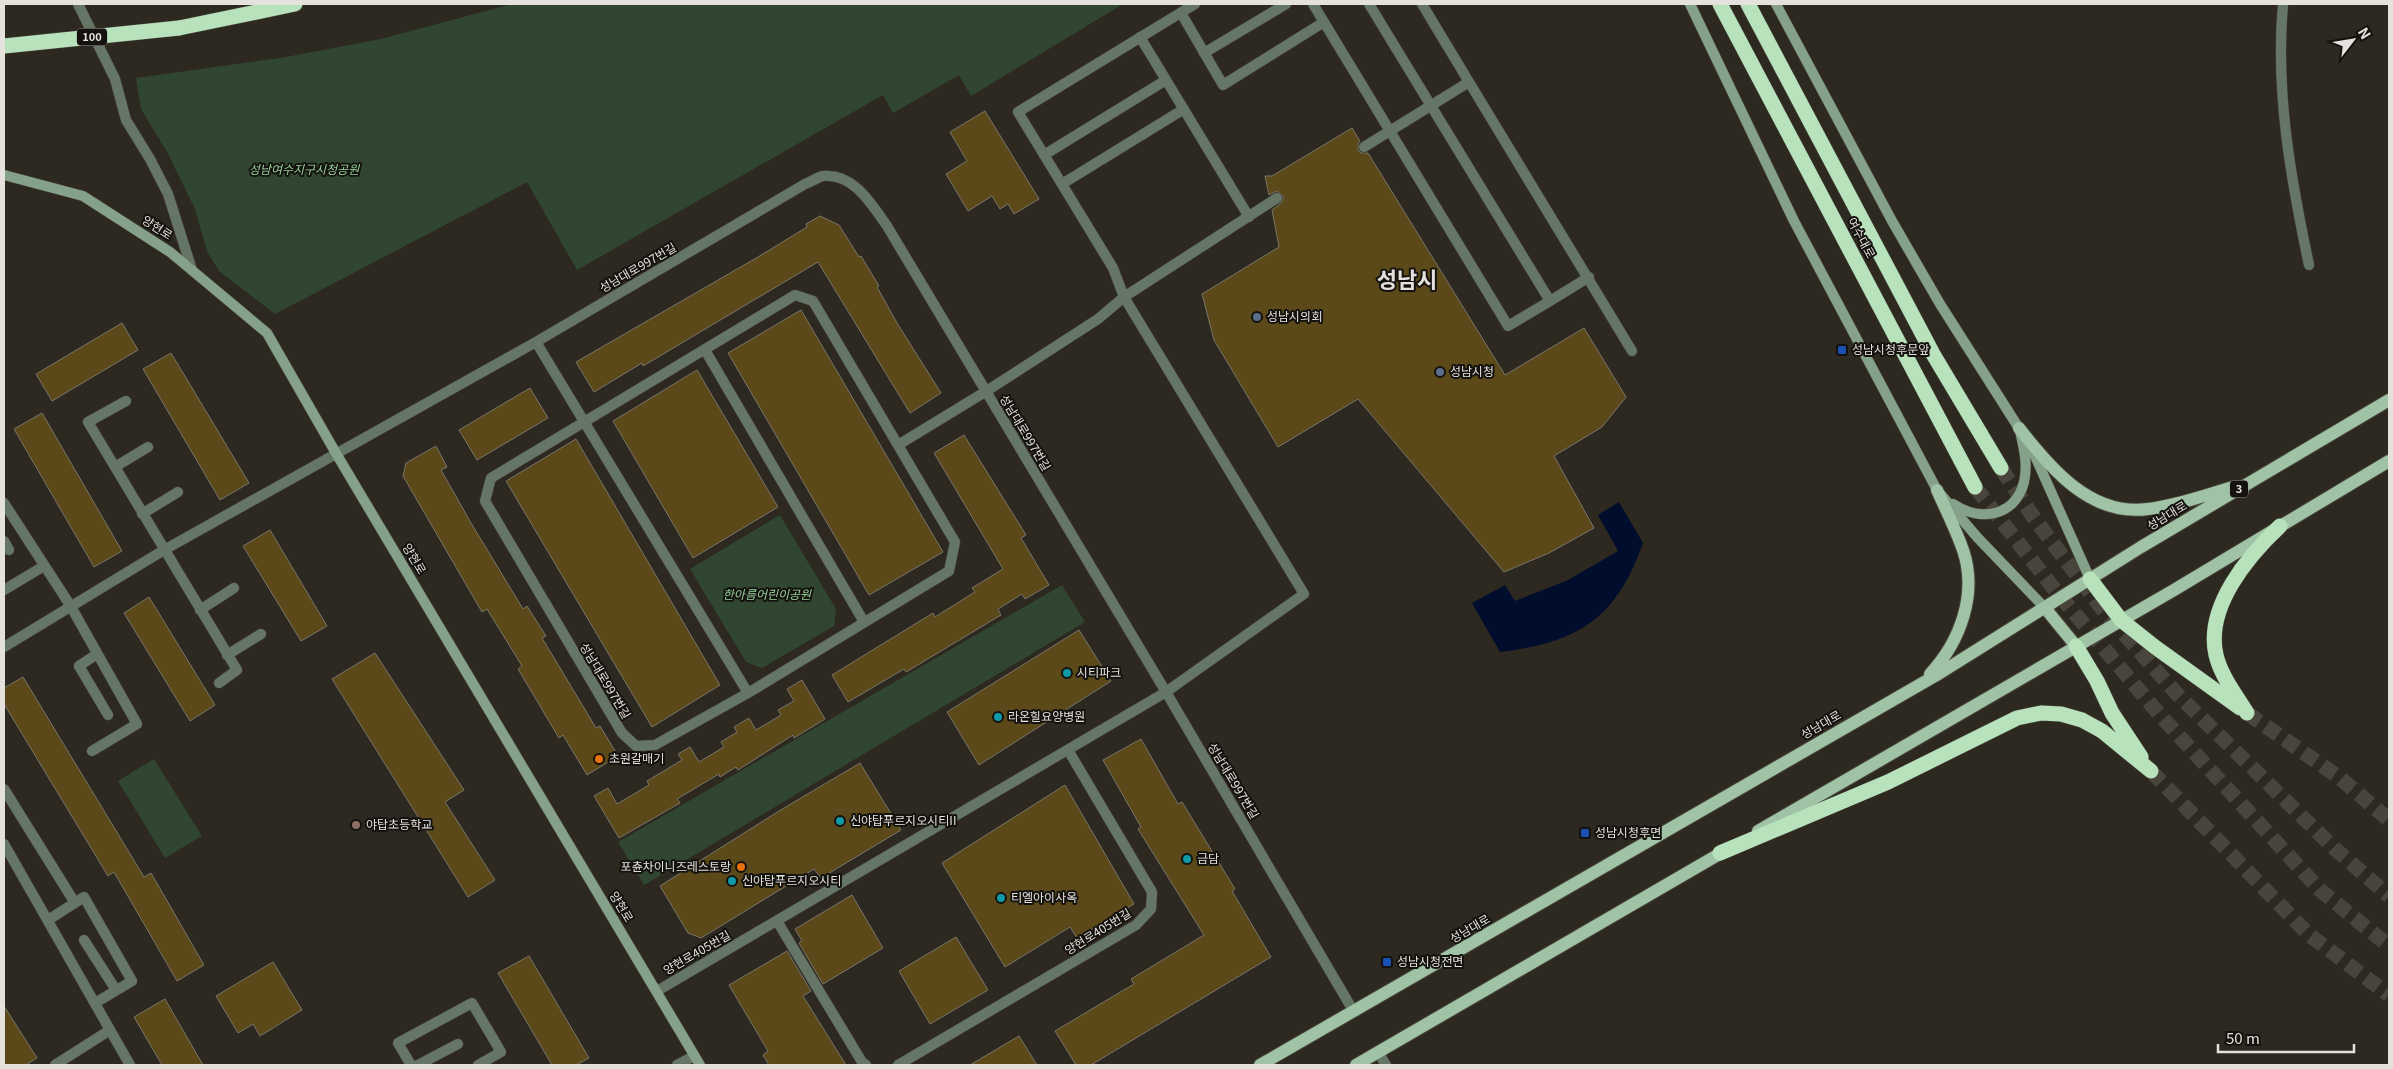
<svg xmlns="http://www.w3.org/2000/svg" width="2393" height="1069" font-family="Georgia,'Noto Sans KR',serif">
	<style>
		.green { fill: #304631 }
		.water { fill: #010d2d }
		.building { fill: #5b4919; stroke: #79756b }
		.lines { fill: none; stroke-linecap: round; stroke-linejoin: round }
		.highway-tunnel { stroke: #49453c; stroke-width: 15; stroke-dasharray: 15 8; stroke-linecap: butt }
		.lane-casing { stroke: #4a473e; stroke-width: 11 }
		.street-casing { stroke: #4a473e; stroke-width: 11 }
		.secondary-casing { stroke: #4a473e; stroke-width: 11 }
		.primary-casing { stroke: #4a473e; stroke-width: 14 }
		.highway-casing { stroke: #4a473e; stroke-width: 16 }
		.lane { stroke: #657667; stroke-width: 10 }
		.street { stroke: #657667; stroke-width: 10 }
		.secondary { stroke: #86a189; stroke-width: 10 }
		.primary { stroke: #9fc3a4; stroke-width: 12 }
		.highway { stroke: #b7e2bb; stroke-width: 15 }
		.highway-bridge-casing { stroke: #4a473e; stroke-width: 16; stroke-linecap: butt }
		.highway-bridge { stroke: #b7e2bb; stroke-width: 15 }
		.service-dot { fill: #5c6f8a; stroke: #14120e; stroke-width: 2 }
		.transit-dot { fill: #1a4fb4; stroke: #14120e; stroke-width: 2 }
		.culture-dot { fill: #0f9aa8; stroke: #14120e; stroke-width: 2 }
		.food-dot { fill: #e8710a; stroke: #14120e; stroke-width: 2 }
		.education-dot { fill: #8d6e63; stroke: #14120e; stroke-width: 2 }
		.labels { text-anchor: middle; stroke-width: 4; stroke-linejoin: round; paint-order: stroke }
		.shield { fill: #14120e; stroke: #a6a49f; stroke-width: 1 }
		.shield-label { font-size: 11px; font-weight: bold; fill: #e5e2dd }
		.park-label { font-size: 12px; font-style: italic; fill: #98d299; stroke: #14120e }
		.street-label { font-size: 12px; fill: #e5e2dd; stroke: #14120e }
		.poi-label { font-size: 12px; fill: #e5e2dd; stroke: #14120e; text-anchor: start }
		.town-label { font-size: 22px; font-weight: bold; fill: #e5e2dd; stroke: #14120e }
	</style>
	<rect width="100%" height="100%" fill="#2d2920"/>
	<path class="green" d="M512 4H1123L971 96 959 75 893 113 883 95 577 270 527 182 275 314 219 271 207 251 195 209 166 150 141 109 136 78 286 57 381 39Z
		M780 515 836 609 834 626 762 668 746 662 690 569Z
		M1062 585 1085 622 644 885 618 842Z
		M154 759 202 836 165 858 118 781Z"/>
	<path class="water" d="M1619 502 1643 543C1617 618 1578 643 1500 652L1472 603 1505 585 1515 601 1568 580 1618 551 1598 515Z"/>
	<path class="building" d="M985 111 1039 199 1014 214 1008 204 1000 209 992 196 968 211 946 174 967 161 950 132Z
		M1352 128 1360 141 1358 144V150L1361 153H1368L1505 375 1584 328 1626 397 1602 427 1554 456 1594 528 1549 553 1504 572 1358 399 1278 447 1214 340 1202 294 1279 247 1272 210 1281 203 1284 197 1277 191 1269 195 1265 176H1272Z
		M820 216 839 225 859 257 861 256 879 286 877 287 897 323 941 393 910 413 818 262 643 366 642 363 594 392 576 362 758 257 807 227 806 224Z
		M801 310 943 552 869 595 728 353Z
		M122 323 138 350 52 401 36 374Z
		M171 353 249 483 220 500 143 369Z
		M697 370 778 507 693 558 613 421Z
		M530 388 548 418 477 460 459 430Z
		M42 413 122 551 94 567 14 429Z
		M964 435 1026 535 1021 538 1049 585 1025 599 1022 594 998 609 1001 615 906 672 904 669 848 702 832 675 933 613 935 617 975 592 972 588 1003 569 934 453Z
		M576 439 720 685 652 727 506 481Z
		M436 446 447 467 441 470 471 523 523 609 527 606 546 636 542 638 596 728 600 726 618 756 587 775 563 735 559 738 518 669 522 666 487 609 482 612 403 476 406 463Z
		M270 530 327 626 301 641 243 546Z
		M149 597 215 705 190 721 124 613Z
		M1079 630 1111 681 979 765 947 712Z
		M375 653 464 790 445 802 495 880 468 897 332 679Z
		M23 677 144 877 151 873 204 965 177 981 114 872 108 876 4 704V688Z
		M802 680 825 719 794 738 793 735 738 770 736 767 720 777 719 774 677 799 680 803 619 838 594 796 608 788 617 804 649 785 647 781 682 760 678 754 690 747 699 762 724 747 721 742 737 732 734 727 749 718 756 730 781 715 778 710 794 701 787 689Z
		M1141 739 1178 804 1182 802 1235 889 1232 891 1271 957 1091 1065H1076L1055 1031 1134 984 1131 979 1204 935 1138 829 1141 827 1103 760Z
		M860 763 901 830 821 878 814 869 701 938 688 933 660 886 779 811Z
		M1065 785 1134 904 1077 938 1070 927 1005 967 942 863Z
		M852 895 883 948 823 984 799 943 802 941 795 929Z
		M956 937 988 990 930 1024 899 971Z
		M787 951 811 991 803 996 846 1065H769L763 1055 768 1051 729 985Z
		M529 956 589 1058 576 1065H552L498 973Z
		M273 962 302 1010 260 1036 253 1024 238 1033 216 996Z
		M165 999 203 1065H162L134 1017Z
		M4 1006 37 1058 26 1065H4Z
		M1019 1036 1037 1065H970Z"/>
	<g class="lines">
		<path class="highway-tunnel" d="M2001 468 2034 518 2103 610 2177 694 2334 848 2389 896
			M1975 487 2055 590 2159 714 2320 890 2389 946
			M2247 713 2340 778 2389 820
			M2151 771 2308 934 2389 995"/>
		<defs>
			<path id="lane" d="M1313 4 1508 326 1550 301
				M1369 4 1550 301 1589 277
				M1422 4 1469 82
				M2283 4C2275 91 2291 180 2309 265
				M1181 13 1223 85 1324 22
				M1140 37 1249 217
				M1204 53 1286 4
				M1364 147 1469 82 1632 351
				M1044 155 1166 80
				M1062 184 1184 109
				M985 392 1098 319 1124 297 1277 198
				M126 401 88 422 237 670 219 683
				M115 467 148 447
				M4 503 70 605 137 724 92 751
				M142 514 178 492
				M4 541 9 550
				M4 590 44 566
				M200 610 234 588
				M97 654 79 666 108 715
				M227 655 261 634
				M1166 692 1304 594 1124 297 1113 268 1018 112 1195 4
				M4 789 75 903
				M48 920 84 897 132 981 95 1003
				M84 940 116 990
				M55 1065 110 1030
				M411 1065 398 1043 472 1003 501 1052 478 1065
				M418 1065 458 1044"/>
			<path id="street" d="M78 4 115 79 126 120 150 159 168 194 192 270
				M795 295 813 301 955 542 949 571 748 693 655 745 636 746 622 733 485 501 491 478Z
				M536 342 748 693
				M705 350 864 622
				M898 445 985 392
				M4 647 164 550 536 342 805 184C811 182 818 177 823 176 854 173 872 205 887 226L1166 692 1354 1012
				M4 844 130 1065
				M777 921 862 1062 866 1065
				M657 991 1166 692
				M1378 1052 1386 1065
				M677 1065 694 1056
				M898 1065 1136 925 1151 909 1152 892 1068 750"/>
			<path id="secondary" d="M1690 4 1794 221 1937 490 1977 537 2045 608
				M1776 4 1892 221 1940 304 2022 433
				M4 175 83 196 170 252 267 333 337 455 700 1065
				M2031 447 2090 579
				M1953 504C1980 522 2015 517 2024 482 2028 465 2024 448 2020 431"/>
			<path id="primary" d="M2019 428C2050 468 2091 517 2148 509 2176 506 2206 495 2233 487
				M2045 608 2076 646
				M1930 674C1960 642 1978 594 1963 550 1956 530 1946 510 1937 490
				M1758 831 2174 590 2389 461
				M1260 1065 1940 673 2141 547 2389 400
				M1356 1065 1728 849"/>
			<path id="highway" d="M1720 4 1975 487
				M1748 4 1933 354 2001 468
				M179 28 295 4
				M2090 579 2121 620 2155 647 2240 708
				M2076 646 2097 681 2112 713 2141 757
				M2247 713C2236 695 2221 676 2216 655 2205 607 2248 556 2280 526
				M1720 853 1888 782 2017 718 2041 713 2061 714 2082 720 2102 731 2151 771"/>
		</defs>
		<use href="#lane" class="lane-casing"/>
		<use href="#street" class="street-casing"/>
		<use href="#secondary" class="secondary-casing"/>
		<use href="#primary" class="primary-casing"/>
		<use href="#highway" class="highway-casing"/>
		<use href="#lane" class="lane"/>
		<use href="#street" class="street"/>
		<use href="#secondary" class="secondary"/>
		<use href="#primary" class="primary"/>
		<use href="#highway" class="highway"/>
		<defs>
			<path id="highway-bridge" d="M4 46 179 28"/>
		</defs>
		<use href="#highway-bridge" class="highway-bridge-casing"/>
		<use href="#highway-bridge" class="highway-bridge"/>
	</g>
	<g class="service-dot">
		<circle cx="1257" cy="317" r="5"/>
		<circle cx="1440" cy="372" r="5"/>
	</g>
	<g class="transit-dot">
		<rect x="1837" y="345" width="10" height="10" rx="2.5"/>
		<rect x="1580" y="828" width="10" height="10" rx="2.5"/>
		<rect x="1382" y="957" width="10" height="10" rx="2.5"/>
	</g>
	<g class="culture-dot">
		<circle cx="1067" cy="673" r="5"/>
		<circle cx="998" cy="717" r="5"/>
		<circle cx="840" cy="821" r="5"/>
		<circle cx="1187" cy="859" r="5"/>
		<circle cx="732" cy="881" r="5"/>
		<circle cx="1001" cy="898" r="5"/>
	</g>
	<g class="food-dot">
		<circle cx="599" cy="759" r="5"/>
		<circle cx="741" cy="867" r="5"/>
	</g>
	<circle class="education-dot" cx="356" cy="825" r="5"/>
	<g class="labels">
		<g class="shield">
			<rect x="77" y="28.5" width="30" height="17" rx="4"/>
			<rect x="2230" y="480.5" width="18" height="17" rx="4"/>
		</g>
		<g class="shield-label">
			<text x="92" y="41">100</text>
			<text x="2239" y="493">3</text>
		</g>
		<g class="park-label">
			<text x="304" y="174">성남여수지구시청공원</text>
			<text x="767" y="599">한아름어린이공원</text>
		</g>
		<g class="street-label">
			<text transform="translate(157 228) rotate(33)" y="4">양현로</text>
			<text transform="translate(1861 238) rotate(62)" y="4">여수대로</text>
			<text transform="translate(638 268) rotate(-30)" y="4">성남대로997번길</text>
			<text transform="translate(1025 433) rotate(59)" y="4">성남대로997번길</text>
			<text transform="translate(2167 516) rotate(-31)" y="4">성남대로</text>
			<text transform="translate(414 559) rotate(59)" y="4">양현로</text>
			<text transform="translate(605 681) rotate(59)" y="4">성남대로997번길</text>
			<text transform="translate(1821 725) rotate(-30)" y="4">성남대로</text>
			<text transform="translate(1233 781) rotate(59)" y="4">성남대로997번길</text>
			<text transform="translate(621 907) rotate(59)" y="4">양현로</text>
			<text transform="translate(1470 929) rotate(-30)" y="4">성남대로</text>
			<text transform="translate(1098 932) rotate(-32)" y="4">양현로405번길</text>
			<text transform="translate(697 953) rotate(-30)" y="4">양현로405번길</text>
		</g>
		<g class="poi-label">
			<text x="1267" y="321">성남시의회</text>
			<text x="1852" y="354">성남시청후문앞</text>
			<text x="1450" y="376">성남시청</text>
			<text x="1077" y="677">시티파크</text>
			<text x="1008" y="721">라온힐요양병원</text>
			<text x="609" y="763">초원갈매기</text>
			<text x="850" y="825">신야탑푸르지오시티II</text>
			<text x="366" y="829">야탑초등학교</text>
			<text x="1595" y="837">성남시청후면</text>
			<text x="1197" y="863">금담</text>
			<text x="731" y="871" text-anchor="end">포츈차이니즈레스토랑</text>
			<text x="742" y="885">신야탑푸르지오시티</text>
			<text x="1011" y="902">티엘아이사옥</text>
			<text x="1397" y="966">성남시청전면</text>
		</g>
		<g class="town-label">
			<text x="1407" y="288">성남시</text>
		</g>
	</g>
	<rect width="2393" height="1069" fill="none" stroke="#e5e2dd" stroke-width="10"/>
	<g transform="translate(2353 40) rotate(59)" stroke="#14120e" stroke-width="4" paint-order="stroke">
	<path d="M0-4L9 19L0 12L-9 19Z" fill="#e5e2dd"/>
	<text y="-8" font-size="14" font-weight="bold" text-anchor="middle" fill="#e5e2dd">N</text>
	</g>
	<path d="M2218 1044v8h136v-8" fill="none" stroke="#e5e2dd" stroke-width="2.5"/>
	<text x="2226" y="1044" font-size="15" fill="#e5e2dd" stroke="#14120e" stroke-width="4" paint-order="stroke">50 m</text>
</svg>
